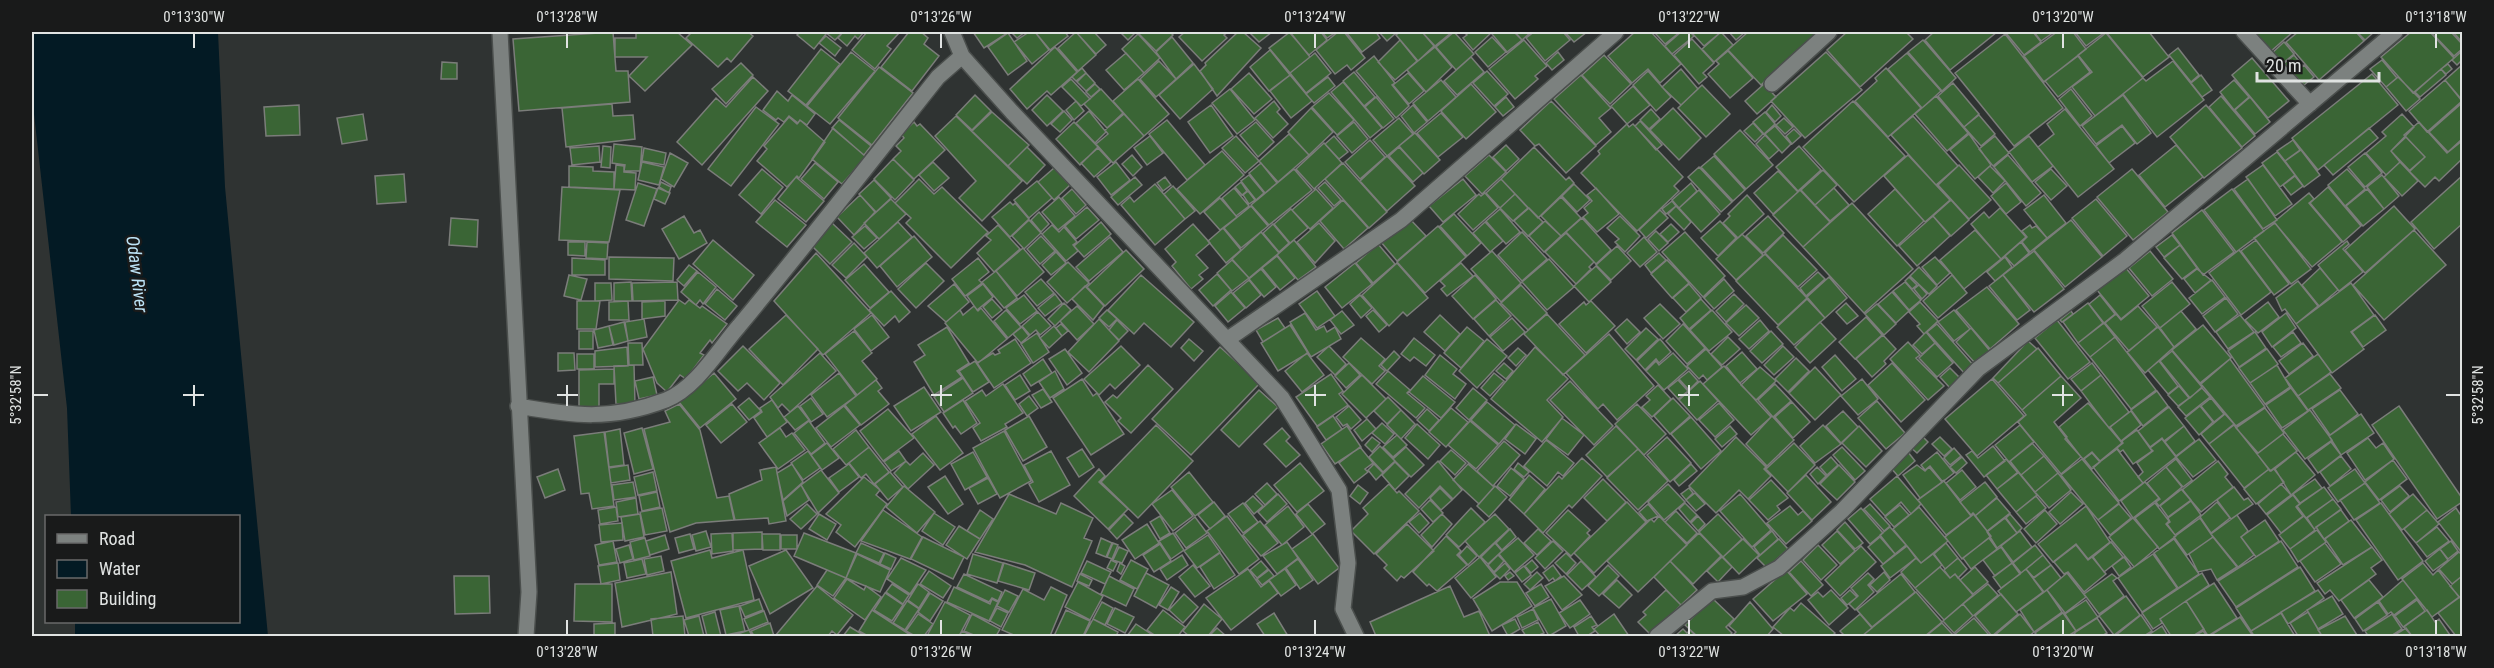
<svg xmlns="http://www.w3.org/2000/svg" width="2494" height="668" font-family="'Roboto Condensed',sans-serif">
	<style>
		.water { fill: #031a24 }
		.building { fill: #3a6535; stroke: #7b7d7a; stroke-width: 1.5 }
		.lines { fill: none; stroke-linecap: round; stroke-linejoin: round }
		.minor-casing { stroke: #4b4f4d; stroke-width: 18 }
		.minor { stroke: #7c817f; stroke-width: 15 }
		.ticks { fill: none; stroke: #e0e3e2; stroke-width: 2 }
		.labels { text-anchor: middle; stroke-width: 5; stroke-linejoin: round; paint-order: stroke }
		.water-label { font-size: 18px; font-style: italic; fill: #bde3f6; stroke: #191a1a }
		.neatline { fill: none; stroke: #e0e3e2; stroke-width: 2 }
		.ticks-label { font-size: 15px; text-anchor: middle; fill: #e0e3e2 }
	</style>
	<rect width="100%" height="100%" fill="#2f3332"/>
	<path class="water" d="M32 32H218L225 187 268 636H75V622H238V516H71L67 408 32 96Z"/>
	<path class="building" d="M613 32 616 71H628L630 102 519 111 513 39Z
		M636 32H677L692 45 645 91 629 76 647 57H615V38H636Z
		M692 32H748L753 36 731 62 727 58 718 67 686 38Z
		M800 32H823L826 34 814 49 797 35Z
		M825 32H843L835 40Z
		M843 32H864L858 39 855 36 847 46 838 38Z
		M867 32H900L887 46 891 49 875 69 852 50Z
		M909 32H921L928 38 924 44 939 56 912 91 881 67Z
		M973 32H1009L984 48Z
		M1011 32H1025L1017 38Z
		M1029 32H1035L1049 50 1032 64 1014 42Z
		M1035 32H1065L1068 36 1050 50Z
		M1076 32 1096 55 1078 71 1058 48Z
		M1076 32H1094L1106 45 1096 54Z
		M1120 32H1136L1128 40Z
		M1140 32H1170L1173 35 1156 51 1138 33Z
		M1185 32H1228L1224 35 1227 38 1202 61 1179 37Z
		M1238 32H1243L1261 48 1217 96 1200 71 1206 65 1205 63Z
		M1249 32H1272L1259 42Z
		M1290 32 1310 57 1290 73 1269 48Z
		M1292 32H1321L1327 40 1309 55 1290 33Z
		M1322 32H1336L1327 38Z
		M1338 32H1344L1365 58 1351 70 1347 65 1335 74 1316 50Z
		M1346 32H1376L1380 38 1362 52Z
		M1379 32H1395L1396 33 1387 41Z
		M1400 32H1422L1434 46 1418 61 1396 35Z
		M1422 32H1452L1435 46Z
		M1454 32 1474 54 1456 70 1436 47Z
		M1464 32H1492L1473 50 1463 38 1467 35Z
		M1495 32H1514L1522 40 1507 52 1492 34Z
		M1515 32H1531L1522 40Z
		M1534 32H1563L1570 40 1545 61 1526 38Z
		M1565 32H1587L1574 42Z
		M1635 32H1651L1681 64 1660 83 1648 69 1632 83 1608 56Z
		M1657 32H1680L1665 44 1655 33Z
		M1681 32H1690L1694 36 1672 54 1665 46Z
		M1691 32H1721L1704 46Z
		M1721 32 1733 45 1714 62 1702 49Z
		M1729 32H1745L1736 40Z
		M1748 32H1818L1815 34 1818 37 1802 46 1761 85 1728 50Z
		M1847 32H1906L1913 39 1860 87 1827 50Z
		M1934 32H1997L1950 70 1925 40Z
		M2008 32H2033L2041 42 2024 55 2006 33Z
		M2034 32H2054L2041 41Z
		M2057 32H2073L2086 49 2044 82 2024 56Z
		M2075 32H2105L2086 46Z
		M2106 32H2149L2169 57 2143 77Z
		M2252 32H2293L2270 52Z
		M2298 32H2356L2364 41 2319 80 2286 42Z
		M2357 32H2374L2365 40Z
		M2411 32H2430L2454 58 2413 93 2381 57Z
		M2431 32H2451L2462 44V49L2454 56Z
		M2457 32H2462V42L2455 34Z
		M1008 33 1027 61 1008 75 988 47Z
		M2106 33 2143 78 2095 116 2072 87 2092 72 2078 55Z
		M1138 34 1160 58 1144 73 1122 49Z
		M2005 34 2063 108 2014 146 1955 73Z
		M826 36 841 48 835 56 819 43Z
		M1172 37 1193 63 1176 79 1156 52Z
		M1492 37 1506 52 1488 67 1475 52Z
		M1692 39 1714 63 1703 73 1707 77 1699 84 1674 55Z
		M1400 40 1417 61 1395 80 1378 62Z
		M1524 40 1547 66 1535 76 1538 79 1515 99 1489 69Z
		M1923 40 1956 78 1942 91 1908 52Z
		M2284 42 2294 54 2281 65 2271 54Z
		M1055 47 1077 72 1051 95 1047 91 1027 109 1010 89Z
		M1435 47 1452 67 1426 92 1407 70Z
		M2178 48 2199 75 2191 82 2169 55Z
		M821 49 840 64 806 105 788 91Z
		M1270 50 1290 75 1269 91 1250 67Z
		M1728 51 1753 78 1730 98 1708 74 1719 64 1716 61Z
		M2462 51V60L2457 65 2452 60Z
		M851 52 875 71 830 124 807 106Z
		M1558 52 1564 60 1552 70 1546 63Z
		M1826 52 1862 90 1805 138 1771 101Z
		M1126 53 1144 73 1124 90 1106 70Z
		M1315 53 1331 73 1306 93 1290 73Z
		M1907 53 1941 91 1922 108 1888 69Z
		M1604 55 1631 84 1610 104 1582 75Z
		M2294 55 2302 65 2290 75 2282 65Z
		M1374 56 1395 83 1392 85 1409 106 1396 118 1356 71Z
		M2078 56 2090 72 2058 97 2045 81Z
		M1471 57 1484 72 1457 95 1444 81Z
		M2252 58 2289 101 2268 118 2232 75Z
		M2382 60 2397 78 2386 87 2370 69Z
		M1159 61 1176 79 1156 97 1140 79Z
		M2173 61 2204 100 2157 137 2123 94 2143 78 2146 81Z
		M442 62 457 63V79H441Z
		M741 63 753 75 726 104 712 89Z
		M1194 64 1213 89 1180 119 1159 95Z
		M2448 64 2452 69 2446 74 2441 69Z
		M2304 65 2314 77 2304 85 2293 74Z
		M2462 65V100L2445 80Z
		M879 67 913 93 872 145 838 118Z
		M1082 68 1086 73 1076 81 1072 77Z
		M1886 68 1921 108 1888 137 1855 101 1877 81 1875 78Z
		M1681 69 1698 89 1681 105 1662 87Z
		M2441 69 2446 75 2420 97 2415 92Z
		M1487 71 1508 94 1494 106 1473 83Z
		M1648 71 1671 97 1656 111 1633 85Z
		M1354 72 1375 97 1364 106 1343 81Z
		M1086 73 1095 83 1086 91 1077 82Z
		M1249 73 1272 99 1254 114 1231 89Z
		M1408 73 1424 91 1409 104 1393 85Z
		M2372 74 2398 105 2318 170 2292 138Z
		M1290 75 1312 101 1291 118 1270 91Z
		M1581 75 1611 108 1599 118 1611 132 1596 145 1554 99Z
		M2201 75 2212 90 2202 97 2191 83Z
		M753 77 768 91 702 165 677 142 716 98 726 107Z
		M1328 77 1335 86 1314 103 1306 94Z
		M2398 77 2420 99 2406 111 2386 87Z
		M1071 79 1090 99 1081 106 1062 87Z
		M1138 79 1169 114 1144 136 1113 101Z
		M1441 80 1456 97 1428 121 1413 103Z
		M2234 80 2249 97 2234 110 2220 92Z
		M2445 80 2462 101 2427 132 2409 111Z
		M1343 82 1382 128 1370 138 1331 92Z
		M1953 83 1979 114 1964 127 1938 96Z
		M1095 84 1100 89 1091 97 1086 92Z
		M1471 84 1496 112 1466 139 1441 111Z
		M1764 84 1776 97 1757 114 1745 101Z
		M1702 85 1730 114 1706 137 1678 108Z
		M1633 86 1650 105 1627 124 1611 106Z
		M1101 89 1123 113 1107 128 1084 104Z
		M1230 89 1255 120 1237 134 1212 103Z
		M2071 89 2092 116 2080 126 2059 99Z
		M777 91 788 101 792 95 815 114 807 125 800 120 798 123 789 116 784 122 778 118 776 120 763 110Z
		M1329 93 1354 120 1337 135 1312 107Z
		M975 95 991 111 972 130 956 115Z
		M1047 95 1063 111 1047 126 1032 110Z
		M2123 95 2151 133 2137 144 2122 125 2096 144 2082 126Z
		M1936 96 1968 133 1947 151 1915 114Z
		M2221 96 2255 136 2242 147 2209 107Z
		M1376 97 1394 119 1383 128 1365 107Z
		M1506 97 1514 107 1503 116 1495 107Z
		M2250 97 2270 122 2255 134 2235 110Z
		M1076 101 1084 111 1074 120 1066 110Z
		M1274 101 1280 109 1277 112 1288 124 1273 138 1255 118Z
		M1551 101 1596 146 1566 173 1539 144 1535 146 1520 130Z
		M1853 101 1905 156 1854 202 1803 147Z
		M2462 103V139L2448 152 2429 132Z
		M612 104 613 116 633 115 635 139 566 147 562 108Z
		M299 105 300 135 266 136 264 107Z
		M1211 105 1233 136 1210 153 1188 122Z
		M1413 105 1427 122 1414 133 1401 116Z
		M1772 105 1781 116 1775 122 1766 112Z
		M2206 105 2242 148 2204 178 2170 137Z
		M756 107 779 124 731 186 708 169Z
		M1311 108 1333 132 1309 155 1288 132Z
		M1673 108 1701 138 1679 160 1650 130Z
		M1651 109 1660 119 1649 129 1640 120Z
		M2065 109 2114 169 2078 197 2038 147 2054 134 2047 124Z
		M1064 111 1072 120 1060 132 1051 124Z
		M1089 111 1106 132 1095 143 1076 123Z
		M992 112 1029 145 1008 166 972 131Z
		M1765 112 1775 124 1764 134 1753 122Z
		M1441 113 1463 137 1438 157 1417 133Z
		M363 114 367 140 342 144 337 118Z
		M1124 114 1144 136 1113 163 1096 144 1108 134 1105 130Z
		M2402 114 2414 127 2391 151 2400 162 2386 175 2366 153 2386 136 2382 132Z
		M1979 115 1995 134 1981 146 1964 127Z
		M956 116 1022 181 982 221 959 198 976 181 935 136Z
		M1913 116 1958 166 1936 185 1891 135Z
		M789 117 797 124 800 120 825 142 799 178 797 176 787 187 757 161 767 149 764 146Z
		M1399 118 1413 134 1387 156 1373 140Z
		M1784 118 1793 127 1785 134 1776 125Z
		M839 120 871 146 864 155 832 128Z
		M1167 120 1205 165 1187 180 1149 134Z
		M1640 121 1662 145 1656 150 1635 126Z
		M914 122 917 126 920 124 945 150 914 179 893 159 901 151 896 146 904 138 901 134Z
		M1074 122 1098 147 1080 165 1056 139Z
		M1256 122 1274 142 1258 157 1240 135Z
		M1354 122 1368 139 1352 153 1337 136Z
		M2419 122 2447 153 2462 141V159L2439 181 2435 177 2425 187 2409 171 2425 157 2404 135Z
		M1753 123 1763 134 1755 142 1744 131Z
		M1627 124 1629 127 1633 124 1683 177 1674 186 1679 191 1637 231 1581 173 1600 154 1598 151Z
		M1775 126 1791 144 1782 153 1765 134Z
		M2122 126 2135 143 2109 163 2096 146Z
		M833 128 866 157 842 184 812 159Z
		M2369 128 2378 138 2333 175 2324 165Z
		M1794 129 1801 136 1792 144 1786 136Z
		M1740 130 1773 165 1746 189 1714 154Z
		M1415 133 1440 160 1424 174 1399 146Z
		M1289 134 1309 155 1278 182 1259 161Z
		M1969 134 1991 165 1975 179 1950 150Z
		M1765 135 1779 150 1769 159 1756 144Z
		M1150 136 1163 153 1147 165 1134 148Z
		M1236 136 1259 161 1245 173 1222 148Z
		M1334 136 1348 152 1339 159 1325 144Z
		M1995 136 2009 153 1993 166 1979 149Z
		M2029 136 2053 166 2032 182 2009 152Z
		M2406 137 2425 157 2410 171 2391 151Z
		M1370 140 1385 157 1360 179 1345 162Z
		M2293 140 2300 150 2285 161 2277 151Z
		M1324 143 1342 163 1314 189 1296 169Z
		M614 144 642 147 640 171H624L625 165 612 163Z
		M1506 145 1519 159 1506 171 1493 157Z
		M2176 145 2203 177 2165 207 2139 175Z
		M599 146 600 162 572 165 570 148Z
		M603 146 611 147 610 168 601 167Z
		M1799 146 1821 170 1798 191 1776 167Z
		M1027 147 1045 165 1027 184 1008 166Z
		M1399 147 1423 173 1413 182 1389 156Z
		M1534 147 1566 180 1569 177 1574 183 1538 218 1501 179Z
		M644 148 666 153 664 165 642 161Z
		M1098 148 1111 162 1094 177 1081 163Z
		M2301 150 2320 175 2304 187 2285 161Z
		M1222 151 1244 175 1200 214 1177 189Z
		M2277 152 2295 175 2280 187 2262 163Z
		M670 153 688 163 674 187 661 179Z
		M2365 153 2382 173 2365 187 2348 167Z
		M1132 155 1142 167 1133 176 1122 164Z
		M1489 155 1506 172 1482 194 1465 176Z
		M1908 155 1950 200 1925 222 1884 176Z
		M2008 155 2041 193 2026 206 1994 167Z
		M1387 156 1415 186 1387 211 1360 181Z
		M1714 156 1745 190 1733 201 1701 167Z
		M893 159 914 180 895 200 874 179Z
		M642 162 664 167 659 185 638 180Z
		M933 162 949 178 934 191 919 175Z
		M1116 162 1130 180 1111 195 1097 177Z
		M2400 162 2418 181 2402 196 2384 177Z
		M815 163 838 182 824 199 801 179Z
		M1261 163 1277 183 1265 193 1249 173Z
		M1343 163 1387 212 1369 228 1325 179Z
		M616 165 624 166V172L636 173 635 190 614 189Z
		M1959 165 1991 200 1969 219 1938 185Z
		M2263 165 2292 204 2275 216 2246 177Z
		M569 166 593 167V171L614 172V189L569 187Z
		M1990 166 2005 181 1993 193 1978 177Z
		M1699 167 1732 202 1721 212 1688 177Z
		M1054 168 1070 185 1054 200 1038 182Z
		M762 169 783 187 761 214 739 195Z
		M1294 169 1312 190 1269 225 1251 205Z
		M2051 169 2067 186 2051 200 2035 182Z
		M2132 169 2168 212 2133 240 2097 197Z
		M2347 169 2365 189 2345 206 2328 185Z
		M1823 170 1837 185 1815 205 1801 190Z
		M1778 171 1798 192 1773 214 1754 193Z
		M404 174 406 202 377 204 375 176Z
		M1249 175 1264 193 1256 200 1241 181Z
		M2382 175 2399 196 2384 209 2367 187Z
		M2295 176 2303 186 2291 195 2283 185Z
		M2462 176V224L2434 249 2411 222Z
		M796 177 824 201 806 222 778 199Z
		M1135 177 1142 185 1118 205 1111 197Z
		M1165 177 1171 185 1163 191 1157 183Z
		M919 179 934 194 942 187 988 232 951 268 906 223 911 218 895 203Z
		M1463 179 1476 195 1443 222 1429 206Z
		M1501 179 1515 194 1500 208 1486 193Z
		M2248 179 2277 220 2263 229 2234 189Z
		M874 180 891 198 876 212 859 194Z
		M1037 181 1052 198 1029 218 1014 200Z
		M661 182 671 187 669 193 659 187Z
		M1241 182 1247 191 1242 195 1235 187Z
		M1325 182 1341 200 1334 206 1318 188Z
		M638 183 657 189 644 226 626 220Z
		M1691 183 1697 191 1679 208 1672 200Z
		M2006 183 2021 202 2006 214 1991 196Z
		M1155 184 1185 219 1155 245 1121 205 1130 197 1134 202Z
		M1574 184 1590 200 1577 212 1562 196Z
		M1173 186 1195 211 1185 219 1164 194Z
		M562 187 620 190 609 242 559 240Z
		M2328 187 2361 226 2343 242 2310 203Z
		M658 188 670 193 665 204 654 199Z
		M1234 188 1249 206 1236 216 1222 198Z
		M1596 188 1619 214 1597 232 1583 217 1588 213 1584 208 1592 201 1587 195Z
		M1834 188 1849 205 1830 221 1815 205Z
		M1072 189 1086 205 1076 214 1062 198Z
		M1316 189 1333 208 1310 229 1292 210Z
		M1895 189 1924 221 1897 246 1868 214Z
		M2232 189 2264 231 2236 252 2204 210Z
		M2367 189 2384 209 2363 226 2346 206Z
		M1699 190 1720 214 1701 232 1679 208Z
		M1800 190 1830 222 1803 247 1773 215Z
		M1248 191 1255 200 1249 204 1243 195Z
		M1485 193 1498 208 1473 230 1458 214 1479 194 1481 196Z
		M2309 193 2314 199 2309 203 2342 242 2312 267 2274 222Z
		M1515 194 1528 208 1513 221 1500 208Z
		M860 195 875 212 854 235 837 217Z
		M1747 195 1764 214 1738 238 1723 223 1730 216 1728 214Z
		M2044 195 2066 223 2047 238 2024 210Z
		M1059 197 1075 216 1058 230 1042 212Z
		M1561 197 1581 218 1561 236 1541 216Z
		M1220 198 1237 217 1220 230 1204 212Z
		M891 199 906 214 879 239 864 223Z
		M2096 199 2127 236 2103 256 2072 218Z
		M775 200 806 225 787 247 756 222Z
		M1343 200 1368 228 1344 249 1320 221Z
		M1951 200 1969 220 1951 236 1933 216Z
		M1672 201 1676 206 1666 214 1662 209Z
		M1010 202 1013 205 1015 203 1029 219 1010 237 992 217Z
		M1852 203 1913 269 1864 313 1803 247Z
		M1251 206 1268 226 1241 248 1224 228Z
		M1676 206 1691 222 1684 230 1668 214Z
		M2394 206 2415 229 2365 273 2345 250Z
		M1087 207 1099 220 1076 239 1065 226Z
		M1529 208 1543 222 1528 236 1514 221Z
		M2000 208 2026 237 2001 259 1971 224 1984 212 1989 218Z
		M1291 209 1308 228 1290 243 1274 224Z
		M1500 209 1520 232 1506 244 1486 221Z
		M1660 210 1668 218 1646 238 1639 230Z
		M2202 210 2234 252 2203 275 2172 233Z
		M1039 212 1049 224 1041 232 1031 220Z
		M1454 214 1481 243 1467 256 1440 226Z
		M684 216 694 233 700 230 707 243 679 259 662 229Z
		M1620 216 1640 236 1625 252 1615 242 1619 239 1607 228Z
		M1768 216 1784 233 1763 253 1746 236Z
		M1933 216 1950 236 1917 266 1899 246Z
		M451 218 478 220 477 247 449 245Z
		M1409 218 1426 236 1397 261 1381 242Z
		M1582 218 1611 250 1596 264 1566 232Z
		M1029 220 1041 233 1024 249 1012 236Z
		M2071 220 2102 257 2065 287 2034 250Z
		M1545 221 1561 236 1544 252 1529 236Z
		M1720 221 1736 238 1718 256 1701 238Z
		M831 222 852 242 830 264 810 244Z
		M898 222 912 237 877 268 864 253Z
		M1101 222 1111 234 1084 257 1074 246Z
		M1485 222 1503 241 1490 252 1473 233Z
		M1319 223 1335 241 1315 263 1297 242Z
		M2275 223 2311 269 2291 284 2254 238Z
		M1193 224 1210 243 1196 255 1208 268 1199 275 1203 279 1191 289 1172 266 1176 262 1165 249Z
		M1273 224 1289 243 1279 252 1263 233Z
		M1671 224 1679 232 1668 242 1660 234Z
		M998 225 1020 249 994 272 977 253 991 240 986 236Z
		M1052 225 1059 232 1064 227 1077 242 1073 245 1078 251 1066 261 1042 234Z
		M2030 225 2032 228 2036 226 2047 238 2030 252 2022 242 2027 237 2022 231Z
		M865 226 877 238 864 249 852 237Z
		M1438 226 1466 257 1425 293 1397 262Z
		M1223 228 1241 250 1226 263 1208 241Z
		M1975 230 2001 259 1964 289 1940 260Z
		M2414 230 2446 265 2384 320 2353 285Z
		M1656 231 1668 243 1659 251 1648 239Z
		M1261 232 1279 253 1249 278 1232 259Z
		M1522 232 1547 259 1522 281 1498 255Z
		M1685 232 1725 276 1703 297 1662 252Z
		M1566 233 1594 262 1589 267 1591 269 1576 284 1545 252Z
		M1742 234 1763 255 1736 280 1716 259Z
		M1783 235 1817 270 1798 287 1765 253Z
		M2172 235 2180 245 2164 257 2156 247Z
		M914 236 932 257 897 287 880 266Z
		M1041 236 1055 251 1040 264 1027 249Z
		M1110 237 1123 252 1089 281 1076 267Z
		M1644 237 1657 252 1640 267 1627 253Z
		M713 240 754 275 733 300 693 264Z
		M1294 240 1316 267 1298 280 1277 255Z
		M2256 240 2289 284 2274 295 2241 251Z
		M2347 241 2349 244 2343 249 2363 272 2339 291 2318 265Z
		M568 242H585V256L568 255Z
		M587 242 608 243 607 259 586 258Z
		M2021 242 2029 253 2014 266 2005 256Z
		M854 243 867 257 846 278 832 265Z
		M1378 244 1395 264 1373 283 1356 263Z
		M2180 245 2197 268 2182 279 2164 258Z
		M1617 246 1631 261 1611 280 1596 265Z
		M1023 248 1044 272 1017 296 996 271Z
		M1126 250 1144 269 1105 306 1087 287Z
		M2239 250 2271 292 2241 315 2209 273Z
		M1492 251 1521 283 1501 302 1471 269Z
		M2034 251 2064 289 2034 312 2003 275Z
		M2150 251 2173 279 2152 296 2129 268Z
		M1056 252 1066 263 1051 275 1042 265Z
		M816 253 871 313 823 355 774 301Z
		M1659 253 1666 260 1651 273 1645 265Z
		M1765 254 1807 298 1778 325 1736 281Z
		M1277 256 1295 278 1280 290 1262 268Z
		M609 257 674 258 673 281 609 279Z
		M1935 257 1950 273 1937 285 1922 267Z
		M2005 257 2012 267 1995 281 1987 272Z
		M572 258 605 260V275H572Z
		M978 258 989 272 979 280 982 283 965 296 952 279Z
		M1549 259 1574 287 1547 310 1522 282Z
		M1232 260 1249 278 1232 291 1217 273Z
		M1667 260 1689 283 1672 298 1651 274Z
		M1068 262 1089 283 1067 303 1047 282Z
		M926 263 944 281 916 308 898 289Z
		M1355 263 1372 284 1342 308 1325 287Z
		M1397 263 1428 298 1407 316 1403 312 1389 326 1362 295Z
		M1461 263 1473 276 1447 296 1441 289 1445 286 1440 281Z
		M864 264 889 292 870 308 845 280Z
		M689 265 697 271 684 286 677 280Z
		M1596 266 1611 282 1589 302 1574 286Z
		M1919 267 1937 286 1929 294 1910 276Z
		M2125 267 2149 296 2121 319 2097 290Z
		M2320 268 2338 290 2319 306 2302 285Z
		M1261 269 1276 287 1264 297 1249 279Z
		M2197 269 2211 280 2195 293 2184 279Z
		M996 271 1017 298 1004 308 982 282Z
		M698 272 716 287 703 304 700 300 696 305 681 292Z
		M1818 272 1825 279 1806 296 1800 288Z
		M1217 274 1231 290 1213 306 1199 290Z
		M569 275 587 279 581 300 564 296Z
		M1141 275 1194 322 1171 347 1144 323 1134 334 1108 310Z
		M1475 275 1496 299 1473 319 1452 296Z
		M1952 275 1967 293 1938 318 1923 301Z
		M2003 275 2030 310 2017 320 1989 286Z
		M1829 277 1847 298 1825 318 1807 297Z
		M1909 277 1917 285 1912 289 1905 281Z
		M1041 279 1054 293 1037 306 1025 292Z
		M1724 279 1734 291 1714 309 1704 298Z
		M1249 280 1261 295 1246 308 1233 293Z
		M2212 280 2225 297 2202 314 2189 298Z
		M2298 281 2318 306 2296 324 2285 309 2282 311 2276 298Z
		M631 282 632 301H614V283Z
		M677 282 678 300 633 301 632 283Z
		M1905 282 1921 300 1909 310 1893 291Z
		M2172 282 2190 304 2160 328 2142 306Z
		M595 283H611L612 300 595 301Z
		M2351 283 2374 315 2351 332 2364 349 2332 373 2296 324Z
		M954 284 969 302 946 322 928 306Z
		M983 284 993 297 977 310 967 296Z
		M1689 284 1701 298 1686 312 1673 298Z
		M1521 285 1547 313 1528 330 1501 303Z
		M1919 285 1927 294 1922 299 1914 289Z
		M1085 286 1104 306 1093 320 1072 299Z
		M1987 287 2019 324 1990 349 1956 310Z
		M717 289 737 306 725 320 705 304Z
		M891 291 910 312 899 322 895 316 884 326 869 310Z
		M1317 291 1335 316 1317 328 1299 304Z
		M1231 292 1245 308 1228 322 1215 306Z
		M1892 292 1909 311 1896 323 1878 304Z
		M1055 294 1062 303 1045 316 1038 308Z
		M1734 294 1744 304 1726 322 1716 311Z
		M1024 295 1037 311 1020 324 1006 308Z
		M1360 295 1372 308 1361 318 1350 304Z
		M2100 295 2115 314 2104 323 2089 304Z
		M2226 298 2238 314 2215 332 2203 316Z
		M992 299 1002 310 992 318 983 307Z
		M1701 299 1711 310 1689 329 1680 318Z
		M1807 299 1825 318 1794 345 1777 327Z
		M679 300 685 304 689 300 700 308 702 306 727 324 712 343 710 340 700 353 704 355 686 379 680 375 667 392 657 383 643 349Z
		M1496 300 1511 316 1489 336 1474 319Z
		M577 301H600L596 329H577Z
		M628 301 629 320H609V302Z
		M665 301V316L642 319V302Z
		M1591 301 1615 326 1586 353 1559 324 1584 302 1586 305Z
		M1920 302 1938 321 1924 334 1917 326 1920 324 1909 312Z
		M2268 302 2279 317 2258 333 2245 320Z
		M1064 303 1071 310 1055 326 1048 319Z
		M1846 303 1858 316 1847 324 1836 312Z
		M2088 303 2103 323 2078 343 2063 322Z
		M1660 304 1680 324 1663 339 1644 318Z
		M1877 304 1896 324 1884 335 1865 314Z
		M1746 305 1759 318 1739 336 1726 323Z
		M974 306 978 311 981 308 1007 339 978 363 945 323 960 310 963 315Z
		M1077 306 1094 324 1077 340 1060 321Z
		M2138 306 2157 327 2129 351 2105 323 2116 314 2121 320Z
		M1006 310 1021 327 1008 338 994 321Z
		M1107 310 1117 319 1109 327 1099 318Z
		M1373 310 1387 325 1379 332 1366 316Z
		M1712 310 1732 332 1709 351 1690 330Z
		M1954 310 1970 329 1954 341 1938 322Z
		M1342 311 1354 325 1341 334 1330 320Z
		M2071 311 2073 314 2062 322 2060 320Z
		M2181 311 2196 329 2174 347 2160 328Z
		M1038 312 1051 326 1040 335 1036 330 1030 335 1022 326Z
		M1305 313 1316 330 1324 326 1327 332 1335 327 1341 339 1311 357 1290 322Z
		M2286 313 2296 328 2272 347 2262 332Z
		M1547 314 1585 355 1563 375 1524 334Z
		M786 315 818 349 783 385 749 349Z
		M872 315 889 337 871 351 854 329Z
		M1440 315 1460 334 1445 351 1424 332Z
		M2240 315 2254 332 2228 349 2216 332Z
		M2375 315 2386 330 2363 347 2352 332Z
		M1866 317 1882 335 1855 359 1839 342Z
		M1278 318 1285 328 1263 342 1256 330Z
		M1512 318 1525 332 1503 351 1490 337Z
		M644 319 647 337 628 341 625 322Z
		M1099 319 1119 341 1089 372 1068 352Z
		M1627 319 1640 332 1627 344 1615 330Z
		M1117 320 1128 331 1119 340 1109 330Z
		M1760 320 1769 331 1749 349 1739 339Z
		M2057 320 2090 362 2068 379 2035 338Z
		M624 322 628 341 614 345 609 326Z
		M1820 322 1836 339 1810 363 1795 347Z
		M2104 323 2115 337 2090 357 2078 343Z
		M1061 324 1068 331 1062 336 1056 328Z
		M1683 324 1705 348 1687 364 1666 341Z
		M1937 324 1975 367 1966 375 1927 332Z
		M1290 325 1308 353 1278 371 1261 343Z
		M2203 325 2231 358 2200 383 2172 350Z
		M609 326 613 345 598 348 594 330Z
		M1054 326 1062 336 1049 348 1040 338Z
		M947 327 969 363 957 371 962 377 934 395 914 362 925 355 918 345Z
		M1022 327 1029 336 1021 343 1013 334Z
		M1467 327 1484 341 1461 368 1444 353Z
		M2158 327 2174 347 2145 373 2127 352Z
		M1646 328 1658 339 1636 360 1625 349Z
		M1971 328 1990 351 1975 363 1956 342Z
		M579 331H593V349H579Z
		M854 331 872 353 862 361 877 379 857 395 825 354Z
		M1771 331 1783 344 1762 363 1750 351Z
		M1926 332 1935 343 1922 354 1913 345Z
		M2255 332 2266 348 2239 367 2228 351Z
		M2293 332 2301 343 2281 357 2273 347Z
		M1037 333 1049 352 1033 363 1021 344Z
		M1609 334 1654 386 1617 420 1603 404 1598 409 1566 373Z
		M1883 335 1896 349 1884 361 1886 364 1872 377 1856 359Z
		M1728 337 1740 349 1722 365 1711 354Z
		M2115 337 2156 390 2131 409 2090 357Z
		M1361 338 1385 359 1379 366 1385 371 1372 384 1343 357Z
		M1414 338 1435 355 1426 366 1414 357 1410 361 1401 354Z
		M1015 339 1031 363 994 388 977 363 993 353 995 355 1000 353 998 350Z
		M1189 339 1203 351 1194 361 1181 348Z
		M1487 339 1507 356 1477 388 1459 371Z
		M1660 339 1671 352 1659 363 1656 359 1645 370 1637 361Z
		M2028 341 2037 349 1998 383 1993 378Z
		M1908 342 1920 355 1916 358 1944 386 1928 400 1890 359Z
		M628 343H642L643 365H629Z
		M1935 343 1953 363 1937 377 1919 358Z
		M2303 343 2313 356 2289 374 2279 361Z
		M743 346 780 383 764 400 747 383 738 391 718 371Z
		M1121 346 1140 365 1115 389 1110 384 1099 395 1084 379Z
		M1329 346 1346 364 1335 375 1317 357Z
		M1783 346 1794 357 1774 375 1764 365Z
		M627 347 628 366 595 367V351Z
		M1220 347 1260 383 1191 455 1152 419Z
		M1535 347 1568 379 1547 400 1563 417 1542 442 1491 399Z
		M1518 348 1526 355 1516 366 1508 358Z
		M2038 348 2061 376 2022 410 1998 383Z
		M1065 349 1082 373 1067 385 1049 359Z
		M1706 349 1722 367 1707 380 1703 375 1699 379 1687 366Z
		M2267 349 2278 364 2250 383 2239 368Z
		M1394 351 1400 357 1387 371 1381 365Z
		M2172 351 2202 387 2190 398 2160 361Z
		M1742 352 1757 369 1740 383 1726 366Z
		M558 353H574L575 370 558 371Z
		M820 353 836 371 790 412 782 404 778 408 770 397Z
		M1307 353 1324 375 1302 392 1285 371Z
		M1673 353 1688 369 1664 390 1646 371 1656 361 1659 365Z
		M577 354H594V369H577Z
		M2318 354 2331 372 2298 396 2285 378Z
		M1440 355 1457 369 1453 374 1466 384 1455 399 1425 375Z
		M1835 355 1856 379 1842 391 1822 367Z
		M1796 358 1809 371 1788 392 1775 379Z
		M1043 359 1052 373 1031 386 1023 374Z
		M2230 359 2265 407 2236 426 2201 384Z
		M975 361 989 382 973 392 959 371Z
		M2159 361 2178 386 2168 394 2148 370Z
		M1349 363 1360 375 1346 388 1335 376Z
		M1504 363 1513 371 1506 379 1496 371Z
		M1892 363 1925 400 1901 422 1868 385Z
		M2092 363 2101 375 2081 391 2071 379Z
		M634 365 635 404H616L614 366Z
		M1148 365 1173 389 1131 433 1118 421 1121 418 1105 402 1113 395 1117 398Z
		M2277 365 2290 387 2265 404 2250 383Z
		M1724 366 1771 417 1751 435 1703 384Z
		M1760 367 1776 381 1756 400 1741 385Z
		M1815 367 1841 395 1815 420 1789 393Z
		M1950 368 1960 378 1950 388 1940 377Z
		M614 369V384H599V407L579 408V370Z
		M1055 371 1064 389 1050 398 1039 382Z
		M1388 371 1410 390 1407 393 1425 408 1416 418 1376 384Z
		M1689 371 1698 381 1689 390 1679 379Z
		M714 373 736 399 700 428 679 402Z
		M839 373 856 396 827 417 811 395Z
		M1494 373 1504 381 1490 396 1481 388Z
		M1331 374 1343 391 1339 394 1348 405 1317 426 1296 397Z
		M2330 374 2341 388 2308 410 2298 396Z
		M1020 375 1030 391 1015 400 1005 385Z
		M1362 375 1386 399 1366 418 1342 394Z
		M2101 375 2129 412 2109 428 2081 391Z
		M1423 376 1455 402 1441 418 1409 392Z
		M2061 376 2081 398 2054 422 2081 457 2061 474 2018 422 2026 415 2022 410Z
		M653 377 657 395 639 399 635 381Z
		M963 378 973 393 944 412 934 397Z
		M1082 379 1093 396 1097 393 1124 434 1091 455 1053 398Z
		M1862 379 1878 399 1858 415 1841 396Z
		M1992 379 2024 416 1977 456 1945 419Z
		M876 380 882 388 878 391 889 404 861 425 845 405Z
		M1678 380 1688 391 1678 399 1668 388Z
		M1570 381 1613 426 1594 445 1550 400Z
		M1700 381 1718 401 1697 420 1679 400Z
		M1003 384 1023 413 1005 424 1007 427 981 441 973 428 980 423 965 401 982 390 986 396Z
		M1775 384 1791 401 1773 417 1758 400Z
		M1658 385 1671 399 1652 417 1642 407 1650 400 1646 396Z
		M2179 386 2189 398 2178 406 2168 395Z
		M924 387 941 412 911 431 894 406Z
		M1473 388 1487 400 1469 420 1456 408Z
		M2202 388 2210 397 2186 416 2178 407Z
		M2291 388 2308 411 2282 428 2266 405Z
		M1043 389 1052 402 1041 408 1032 395Z
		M1259 390 1278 407 1239 447 1221 430Z
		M2340 390 2358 414 2330 435 2312 409Z
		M2157 391 2168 406 2143 426 2131 410Z
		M1029 396 1038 408 1027 416 1019 404Z
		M1388 397 1401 410 1387 424 1374 411Z
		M749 398 761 411 749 420 738 407Z
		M811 398 823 414 811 422 800 406Z
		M1673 398 1690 416 1670 434 1654 416Z
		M2211 398 2224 414 2214 422 2201 406Z
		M772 400 787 422 767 437 754 418 762 412 760 408Z
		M963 400 977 423 961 434 955 426 953 428 943 413Z
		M1877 401 1905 433 1886 449 1858 418Z
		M1487 402 1515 425 1499 444 1471 420Z
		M1792 402 1810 422 1793 438 1775 417Z
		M1719 403 1734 420 1715 437 1699 420Z
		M2088 403 2122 443 2100 461 2092 452 2083 459 2065 439 2067 437 2059 427Z
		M679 404 700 430 717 498 729 496 734 520 696 523 670 532 644 429 670 422 665 411Z
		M732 404 747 422 721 443 706 425Z
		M1637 404 1666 434 1644 455 1615 424Z
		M798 406 809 420 795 430 784 417Z
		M844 406 860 425 831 447 816 428Z
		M1349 406 1361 420 1351 429 1347 424 1343 426 1336 417Z
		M2200 406 2213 422 2199 435 2185 418Z
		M2399 406 2462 498V502L2437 519 2372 425Z
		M2169 407 2184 426 2164 441 2162 438 2150 447 2138 431Z
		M1451 408 1468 422 1446 447 1429 432Z
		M2265 408 2284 433 2258 453 2236 428Z
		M888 409 914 438 883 461 860 431Z
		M1427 409 1439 420 1429 431 1417 420Z
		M1401 410 1415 424 1401 439 1387 425Z
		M2310 410 2332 440 2305 459 2283 430Z
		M1843 411 1858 427 1841 443 1826 426Z
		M2131 411 2141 425 2121 441 2110 427Z
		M2225 414 2234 424 2209 444 2201 434Z
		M2361 414 2374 433 2341 455 2329 436Z
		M936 416 963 453 940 470 912 434Z
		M1029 416 1047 447 1023 461 1005 430Z
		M1333 416 1342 429 1326 440 1317 427Z
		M1772 416 1794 440 1767 466 1746 444Z
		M1691 417 1721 451 1701 469 1671 434Z
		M1562 418 1584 435 1568 455 1546 439Z
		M1367 419 1376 429 1362 441 1354 430Z
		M809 421 825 443 811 454 794 433Z
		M1470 421 1498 445 1476 469 1448 445Z
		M1382 423 1394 434 1385 444 1372 433Z
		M1417 424 1440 445 1428 459 1405 438Z
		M1516 424 1536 439 1525 454 1505 439Z
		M1156 425 1193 461 1138 518 1101 482Z
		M1823 425 1841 444 1815 463 1800 446Z
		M2020 425 2034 442 2009 462 1995 445Z
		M2234 425 2269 469 2244 488 2209 444Z
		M1347 426 1361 447 1335 464 1321 444Z
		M1616 426 1638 449 1607 477 1586 455Z
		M1730 426 1737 434 1722 447 1715 439Z
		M1859 426 1882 451 1866 467 1842 443Z
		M2184 426 2195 441 2176 456 2165 442Z
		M642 428 653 469 634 474 624 433Z
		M780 428 786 437 792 433 805 450 778 469 759 443Z
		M1282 428 1290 437 1286 441 1300 455 1286 467 1264 444Z
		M620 429 624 465 609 467 605 432Z
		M856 430 869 447 846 465 833 449Z
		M2137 430 2152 451 2133 464 2123 450 2120 452 2117 448 2123 443 2122 441Z
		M1004 431 1031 481 1000 498 973 448Z
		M604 432 614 506 592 509 589 493 581 494 574 436Z
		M1920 434 1928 442 1917 453 1909 446Z
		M2283 434 2297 451 2270 471 2257 454Z
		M1397 435 1407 445 1393 457 1383 447Z
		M1372 437 1380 443 1372 452 1365 445Z
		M1667 437 1691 463 1670 482 1647 455Z
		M1736 437 1766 467 1764 469 1771 476 1748 499 1739 490 1716 513 1689 486Z
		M1940 437 1952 449 1944 456 1932 444Z
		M2368 438 2376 448 2383 443 2394 459 2365 480 2347 453Z
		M2162 439 2176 457 2143 483 2138 477 2143 472 2137 463 2153 451 2150 448Z
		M2199 439 2216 460 2193 477 2176 457Z
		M1546 440 1574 463 1563 476 1558 472 1547 486 1524 466Z
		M1504 441 1520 455 1493 486 1477 471Z
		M2331 442 2341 455 2318 473 2308 459Z
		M827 443 839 458 822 470 811 455Z
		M1794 443 1815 465 1788 492 1766 469Z
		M2032 443 2044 456 2021 475 2010 461Z
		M1380 446 1395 461 1383 472 1369 457Z
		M1993 446 2005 461 1984 477 1966 455 1972 451 1978 458Z
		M869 447 889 472 874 484 866 474 861 478 849 463Z
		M1360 447 1373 463 1365 469 1368 472 1354 483 1339 463Z
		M1406 447 1424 465 1411 477 1393 459Z
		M1842 447 1865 471 1855 480 1833 455Z
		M1954 448 1961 456 1950 465 1944 458Z
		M1082 449 1094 467 1079 477 1067 458Z
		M1638 449 1668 481 1638 510 1607 478Z
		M2117 449 2143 483 2119 501 2093 467Z
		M1451 450 1466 463 1455 475 1440 461Z
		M808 451 820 468 803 480 791 463Z
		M899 451 906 461 891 471 884 462Z
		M1051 451 1070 485 1039 502 1029 484 1033 482 1024 465Z
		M973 452 987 477 965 490 951 464Z
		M1908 452 1915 461 1898 476 1890 467Z
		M1937 452 1954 473 1945 480 1942 481 1930 466 1925 470 1921 465Z
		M2296 452 2315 475 2291 495 2275 469Z
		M923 453 934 465 908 489 894 473 906 461 910 465Z
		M2092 453 2100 462 2092 469 2084 459Z
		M2044 456 2058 473 2035 492 2021 475Z
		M2341 456 2351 469 2330 486 2320 472Z
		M1831 457 1838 465 1827 475 1820 467Z
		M1962 457 1967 463 1956 473 1950 467Z
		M1582 458 1602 476 1572 508 1569 505 1543 533 1524 514 1559 476 1562 479Z
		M2006 459 2018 473 1997 489 1986 475Z
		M2082 459 2119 503 2098 520 2061 475Z
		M2176 459 2192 480 2183 487 2166 467Z
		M2393 460 2407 479 2379 500 2365 482Z
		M1438 461 1462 490 1453 499 1440 486 1419 508 1405 494Z
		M2218 461 2228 474 2225 477 2233 487 2201 512 2182 490Z
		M1395 462 1409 476 1395 490 1382 475Z
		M1300 463 1324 491 1297 512 1274 485Z
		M1518 463 1529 472 1524 477 1514 469Z
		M792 464 803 482 783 500 777 473Z
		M849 464 859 477 839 492 829 478Z
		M1374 464 1383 473 1376 480 1368 470Z
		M1468 464 1494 487 1479 504 1453 480Z
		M1691 464 1697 471 1679 486 1674 480Z
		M628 465 630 480 611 483 609 468Z
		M1839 465 1855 482 1837 500 1820 484Z
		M1917 465 1925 471 1929 467 1942 482 1920 498 1903 475Z
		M776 467 786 521 769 524 768 518 735 520 729 494 762 480 760 470Z
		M1817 467 1826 476 1818 484 1810 474Z
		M2166 467 2182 487 2159 506 2156 502 2160 499 2147 483Z
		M1511 468 1524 479 1510 496 1497 486Z
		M558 469 565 490 545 498 537 477Z
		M1099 469 1105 476 1099 482 1128 509 1108 529 1074 496Z
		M2269 469 2271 471 2274 469 2284 482 2256 504 2244 489Z
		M2355 469 2365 483 2338 502 2328 488Z
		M821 470 839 493 818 513 801 485Z
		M1962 470 1976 487 1960 500 1946 483Z
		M653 472 657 491 638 495 634 477Z
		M890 472 903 487 888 500 875 484Z
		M1189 472 1213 502 1195 516 1171 487Z
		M2018 472 2037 495 2016 512 1997 489Z
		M2058 473 2071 490 2049 508 2035 492Z
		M1529 475 1545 489 1524 514 1509 500Z
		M1806 475 1831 502 1812 520 1787 493Z
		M945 476 963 504 948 514 928 487Z
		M1897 476 1921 504 1911 514 1901 502 1885 516 1870 499Z
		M864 477 880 490 876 495 887 504 855 547 836 532 841 525 826 514Z
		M988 478 997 494 978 504 969 488Z
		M1603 479 1626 502 1607 521 1584 498Z
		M2315 479 2322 488 2300 503 2293 494Z
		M1771 480 1788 498 1777 506 1780 510 1768 520 1749 500Z
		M1944 481 1971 516 1946 535 1918 500Z
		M633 482 636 497 614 500 612 485Z
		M1985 482 1997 497 1975 516 1973 513 1971 515 1960 502Z
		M2145 482 2159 498 2133 518 2121 501Z
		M1267 483 1277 494 1265 505 1255 494Z
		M2365 483 2380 503 2354 520 2340 500Z
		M1389 484 1397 493 1399 491 1419 511 1374 554 1351 531 1368 514 1363 508Z
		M1668 484 1685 502 1664 520 1648 502Z
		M2281 484 2291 495 2266 514 2258 504Z
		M801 485 809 500 787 516 783 501Z
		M1358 485 1368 493 1360 504 1350 496Z
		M904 486 935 512 917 533 886 507Z
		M1495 486 1507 497 1489 517 1477 506Z
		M2400 486 2409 496 2390 512 2381 500Z
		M2234 487 2244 500 2248 498 2253 504 2231 519 2217 500Z
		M2324 487 2333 499 2306 518 2297 506Z
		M1440 488 1452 500 1441 510 1430 498Z
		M1689 488 1693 493 1686 500 1681 494Z
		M2182 489 2191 500 2168 517 2160 506Z
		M1172 490 1193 516 1173 531 1152 504Z
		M657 492 660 507 642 511 639 496Z
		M2071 492 2083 504 2060 524 2049 512Z
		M1695 493 1705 504 1696 511 1686 500Z
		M1009 494 1056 514 1061 503 1093 518 1084 538 1092 541 1072 587 1025 565 975 552Z
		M1278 494 1287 504 1267 522 1258 512Z
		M1740 494 1771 530 1752 547 1720 511Z
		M2413 494 2427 510 2402 530 2389 514Z
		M2293 495 2300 504 2296 507 2303 516 2281 533 2267 515Z
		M1253 496 1263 506 1254 514 1245 503Z
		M2036 496 2046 508 2026 524 2016 512Z
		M636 498 638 514 618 517 616 502Z
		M1997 498 2010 513 1987 531 1975 516Z
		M2333 499 2341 509 2314 529 2307 518Z
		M1430 500 1443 513 1433 522 1421 509Z
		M2191 501 2201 515 2175 535 2167 524 2170 522 2168 518Z
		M1214 502 1225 516 1210 529 1198 515Z
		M1627 502 1646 522 1594 573 1574 553Z
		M2217 502 2230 518 2211 533 2200 517Z
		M1243 503 1258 522 1243 533 1228 514Z
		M1685 503 1697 515 1690 522 1679 509Z
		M2155 503 2169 521 2166 524 2176 536 2159 549 2135 518Z
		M2381 503 2423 561 2398 580 2356 520Z
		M807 504 817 514 801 529 790 519Z
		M1308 504 1325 524 1312 534 1296 514Z
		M1648 504 1658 516 1647 521 1639 512Z
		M1870 504 1890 526 1884 531 1864 509Z
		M2119 504 2131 518 2110 535 2098 520Z
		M1900 505 1909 515 1894 527 1885 517Z
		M1288 506 1304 527 1282 545 1265 525Z
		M1790 506 1798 515 1803 511 1812 521 1786 544 1767 523Z
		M2086 506 2110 542 2088 559 2076 544 2053 562 2038 544Z
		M616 507 618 521 600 524 598 510Z
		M1919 507 1948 541 1921 563 1893 529Z
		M662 508 667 531 645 535 640 512Z
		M1471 508 1485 522 1459 547 1446 535Z
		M1861 508 1883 533 1870 544 1848 519Z
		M2456 508 2462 517V553L2438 522Z
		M883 510 922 537 910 559 861 541Z
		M980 510 993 519 980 539 967 531Z
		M1568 510 1590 530 1587 533 1590 536 1571 556 1546 533Z
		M2045 510 2057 524 2036 543 2024 529Z
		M2341 510 2349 521 2324 539 2316 527Z
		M2427 510 2439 524 2416 543 2404 529Z
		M1676 511 1697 533 1687 543 1665 522Z
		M934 513 955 527 943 545 922 531Z
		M1420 513 1429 523 1419 533 1409 522Z
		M640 514 644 537 625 541 621 517Z
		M819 514 836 524 827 540 809 529Z
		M1124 514 1133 523 1117 539 1109 530Z
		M1442 514 1452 524 1432 547 1421 535Z
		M1495 514 1509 529 1479 557 1465 541Z
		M1718 514 1742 539 1723 557 1699 532Z
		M1974 514 1991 536 1962 559 1945 537Z
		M2010 514 2022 528 2017 533 2006 518Z
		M2237 515 2248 531 2241 537 2254 555 2238 567 2211 534Z
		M1160 516 1170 533 1160 539 1150 522Z
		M1227 516 1259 559 1239 574 1207 531Z
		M1659 516 1687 545 1638 592 1607 561 1651 519 1654 522Z
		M1698 516 1705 524 1698 531 1691 523Z
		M2304 516 2315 530 2290 549 2279 535Z
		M1195 517 1207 533 1186 548 1175 533Z
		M2005 518 2017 533 1997 548 1987 532Z
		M2133 518 2158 547 2134 567 2109 537Z
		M2200 518 2213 537 2187 555 2174 537Z
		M2265 520 2279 541 2256 557 2241 537Z
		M2351 520 2372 547 2343 565 2325 539Z
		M1260 521 1278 543 1261 556 1243 535Z
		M1845 522 1863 543 1855 549 1837 530Z
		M622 523 623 540 601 542 599 525Z
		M1147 524 1159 543 1135 559 1122 540Z
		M1407 524 1434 551 1404 578 1401 576 1397 581 1384 568 1387 565 1376 554Z
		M959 526 980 539 967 559 946 545Z
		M1890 527 1906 545 1895 554 1880 535Z
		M2437 527 2449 541 2427 557 2416 543Z
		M1510 529 1516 537 1502 550 1496 543Z
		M1538 529 1551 541 1537 555 1524 543Z
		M2317 530 2326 542 2298 562 2290 549Z
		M706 531 711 547 696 551 692 535Z
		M1772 531 1778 539 1760 555 1754 547Z
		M1837 531 1855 551 1840 564 1822 545Z
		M2020 531 2032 547 2013 562 2001 546Z
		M762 532V549L733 550V533Z
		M732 533 733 551 712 554 711 534Z
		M804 533 856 553 846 578 794 556Z
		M1173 533 1184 550 1171 559 1159 541Z
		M1699 533 1721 556 1693 584 1670 561Z
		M690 534 694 549 679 553 675 538Z
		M762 534H780V550H763Z
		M1313 534 1339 568 1318 584 1292 549Z
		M665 535 669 549 650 555 646 541Z
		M781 535H797V549H781Z
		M1208 535 1220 552 1197 568 1184 551Z
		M1446 536 1461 551 1457 555 1467 565 1437 591 1429 584 1427 586 1413 572Z
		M923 537 964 557 953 579 911 559Z
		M1880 537 1895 554 1883 564 1868 547Z
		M2213 537 2237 567 2217 580 2211 569 2198 572 2189 554Z
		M645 538 650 556 634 560 630 542Z
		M1101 538 1112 543 1106 557 1096 553Z
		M1518 538 1534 555 1514 572 1499 554Z
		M1989 538 1997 549 1971 569 1963 558Z
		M1743 539 1759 555 1739 574 1723 557Z
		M1779 539 1788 549 1767 568 1757 558Z
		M2174 539 2199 574 2178 588 2154 553Z
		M613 541 617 562 599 565 595 545Z
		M1553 541 1563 551 1545 569 1535 558Z
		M2281 541 2298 567 2236 607 2218 581Z
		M2451 541 2458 551 2448 559 2440 549Z
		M1287 542 1298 558 1277 574 1263 556Z
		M2111 542 2123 557 2104 572 2093 557Z
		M861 543 884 553 879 563 856 553Z
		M1113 543 1118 545 1112 559 1107 557Z
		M1495 543 1502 551 1488 564 1481 557Z
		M1946 543 1958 558 1945 569 1934 554Z
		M2325 543 2341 564 2315 582 2300 561Z
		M1160 544 1171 561 1154 572 1143 555Z
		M629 545 633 559 620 563 616 549Z
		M1818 545 1837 565 1821 580 1803 560Z
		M2035 545 2043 555 2021 573 2013 563Z
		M2076 545 2088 560 2092 557 2106 574 2084 592 2068 572 2064 574 2054 562Z
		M1467 546 1477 556 1468 565 1459 555Z
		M1861 546 1876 562 1840 596 1825 580Z
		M1907 546 1916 558 1890 578 1881 566Z
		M1119 547 1128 551 1122 563 1113 560Z
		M2001 547 2012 563 1995 576 1983 560Z
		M2372 547 2382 560 2371 568 2376 574 2339 601 2330 590 2325 594 2317 583Z
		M2440 549 2448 560 2433 571 2425 561Z
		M710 550 712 558 743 550 754 600 686 618 671 561Z
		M786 550 813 588 770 614 749 566Z
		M2459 552 2462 555V576L2452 584 2439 569Z
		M885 553 896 558 891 569 880 564Z
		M1220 553 1235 575 1214 589 1200 567Z
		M1566 553 1576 563 1566 574 1555 563Z
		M857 554 890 570 880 592 846 578Z
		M973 554 1003 563 997 583 967 574Z
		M1933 554 1942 565 1915 588 1901 572 1916 558 1921 563Z
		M2153 554 2177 588 2142 612 2118 578Z
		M1182 555 1188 565 1167 580 1160 569Z
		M1498 555 1504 561 1494 572 1488 565Z
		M2043 555 2051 565 2034 578 2026 569Z
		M661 556 664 571 647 575 644 559Z
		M1480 557 1496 577 1471 598 1455 578Z
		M1722 557 1732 567 1718 582 1707 571Z
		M2124 557 2131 567 2119 576 2112 566Z
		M901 558 926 570 910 594 887 579Z
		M1958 558 1967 569 1958 578 1955 574 1950 578 1944 570Z
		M642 559 646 574 627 578 624 563Z
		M1298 559 1313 580 1300 589 1286 568Z
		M1111 560 1117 563 1113 571 1107 568Z
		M1131 560 1148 569 1137 589 1120 580Z
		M1532 560 1538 567 1531 573 1525 566Z
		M1087 561 1111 572 1105 584 1081 573Z
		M1261 561 1268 569 1257 578 1250 570Z
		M1581 561 1596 577 1582 590 1567 575Z
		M1670 561 1697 590 1681 605 1654 577Z
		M1801 561 1823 585 1811 596 1789 572Z
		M618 563 620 580 601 584 598 566Z
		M1004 563 1035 573 1029 590 998 581Z
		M1120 563 1125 566 1121 574 1117 571Z
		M1505 563 1510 569 1500 579 1494 573Z
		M2012 563 2020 574 2001 588 1993 577Z
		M2423 563 2433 575 2438 570 2459 597 2432 617 2402 579Z
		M1193 565 1210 586 1195 597 1179 577Z
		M1553 565 1561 576 1555 581 1553 578 1549 581 1543 573Z
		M1608 565 1619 576 1599 596 1588 586Z
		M2051 565 2061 578 2044 592 2033 578Z
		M1524 566 1531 575 1522 582 1515 573Z
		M1940 567 1950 578 1955 574 1973 595 1944 620 1915 588Z
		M1975 567 1988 582 1973 594 1960 580Z
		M2300 567 2315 591 2251 631 2236 608Z
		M1248 569 1261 587 1269 581 1278 593 1231 630 1206 598Z
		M1285 569 1296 585 1281 596 1269 580Z
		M2026 569 2043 592 2016 612 1998 591Z
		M827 570 846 578 833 596 817 585Z
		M1269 570 1274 576 1262 585 1257 579Z
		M1786 570 1807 594 1773 621 1753 599Z
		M929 571 951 586 943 598 920 584Z
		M671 572 677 614 622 627 615 583Z
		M1510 572 1514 576 1508 580 1505 576Z
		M1537 572 1543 578 1530 590 1524 584Z
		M1884 572 1890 580 1877 592 1870 585Z
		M1146 573 1169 585 1156 608 1134 596Z
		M1868 573 1874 579 1868 585 1874 592 1855 610 1849 604 1858 596 1851 588Z
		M2067 573 2086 597 2065 613 2047 590Z
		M2202 573 2209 585 2160 619 2162 623 2153 629 2142 613Z
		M964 574 1002 592 998 601 992 598 989 602 957 587Z
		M1080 574 1092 580 1089 586 1077 581Z
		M1901 574 1915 592 1872 627 1857 610Z
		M2112 574 2117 578 2113 581 2124 596 2099 614 2084 594Z
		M454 576H489L490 613 455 614Z
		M1109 576 1134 589 1126 606 1101 594Z
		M1564 576 1582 595 1562 610 1545 586Z
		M2462 576V600L2450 586Z
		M847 579 864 590 866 586 881 597 865 620 834 598Z
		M1617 580 1632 595 1619 608 1603 594Z
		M2369 580 2383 597 2354 618 2341 600Z
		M2403 580 2417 598 2394 615 2391 612 2388 614 2379 601Z
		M1078 582 1103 596 1090 620 1065 607Z
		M1500 582H1517L1532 606 1492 631 1473 599Z
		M2214 583 2237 618 2208 636 2186 601Z
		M575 584H612V622L574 621Z
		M892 584 909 595 903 604 886 592Z
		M918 584 929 592 919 608 908 600Z
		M1541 584 1549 597 1535 606 1526 593Z
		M1988 584 1998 595 1973 616 1963 604Z
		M817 586 853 615 837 635 832 631 828 636H775Z
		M1450 586 1464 617 1479 611 1490 636H1376L1370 622Z
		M954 587 990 604 992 599 998 602 989 621 947 602Z
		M1051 587 1067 595 1050 636H1016L1002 630 1023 589 1044 600Z
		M1171 587 1179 592 1168 610 1159 605Z
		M1005 590 1018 596 1009 612 997 606Z
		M1666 590 1681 605 1651 635 1638 622 1646 615 1643 612Z
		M1831 590 1848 608 1829 625 1808 600 1818 592 1823 597Z
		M1850 590 1857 597 1847 605 1841 598Z
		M2047 590 2062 612 2034 632 2020 610Z
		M2318 590 2324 598 2288 624 2281 612Z
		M1916 592 1942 622 1925 636H1862Z
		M885 593 903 605 892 621 874 610Z
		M930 593 943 601 930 621 918 612Z
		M1184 594 1198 607 1183 623 1169 610Z
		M2001 594 2018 614 1992 636 1975 616Z
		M2126 596 2140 615 2114 635 2099 616Z
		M2332 596 2343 614 2318 629 2307 610Z
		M2460 597 2462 601V636H2456L2438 613Z
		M1712 598 1734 619 1726 627 1732 633 1729 636H1697L1685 625Z
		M759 599 763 610 745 617 740 606Z
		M1551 599 1566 626 1549 636 1533 608Z
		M1580 600 1590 614 1570 628 1559 613Z
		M2086 600 2098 617 2076 631 2065 614Z
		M2417 600 2425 611 2403 627 2395 616Z
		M907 601 919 609 905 630 893 623Z
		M2186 601 2204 629 2193 636H2171L2160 619Z
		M945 602 970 615 959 636H933L928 634Z
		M1102 602 1113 608 1105 625 1093 619Z
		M1750 602 1773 629 1767 636H1732L1736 632 1729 626Z
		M2378 602 2387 615 2363 631 2355 619Z
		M1801 603 1835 633 1832 636H1784L1773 627 1790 608 1794 611Z
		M1204 604 1222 619 1208 636H1189L1183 631Z
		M1963 604 1973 616 1954 633 1943 621Z
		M739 606 745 631 726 635 720 610Z
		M997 608 1008 613 1001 627 990 621Z
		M1115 608 1134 617 1125 633 1107 624Z
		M1533 609 1538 620 1522 628 1517 617Z
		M872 610 912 636H868L859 631Z
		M1066 610 1090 621 1083 636H1054Z
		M1163 610 1185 627 1178 636H1156L1147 630Z
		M2427 610 2435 622 2439 619 2450 635 2412 636 2404 627Z
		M764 611 768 622 749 630 744 619Z
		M715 612 721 636H707L702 616Z
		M2308 612 2322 636H2298L2290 623Z
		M1274 613 1288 636H1265L1257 624Z
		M2063 613 2076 631 2068 636H2038L2035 633Z
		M2281 613 2295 636H2254L2251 631Z
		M918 614 933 624 924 636H915L906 631Z
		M972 614 1000 629 996 636H976L964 631Z
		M1614 614 1629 636H1600L1594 629Z
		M1860 614 1872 628 1862 636H1845L1840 631Z
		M2020 614 2034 632 2029 636H1994Z
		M2392 614 2402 629 2391 636H2368L2365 631Z
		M2141 615 2152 631 2144 636H2115Z
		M683 616 685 636H653L651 619Z
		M699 616 704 636H689L684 620Z
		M1591 616 1597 625 1592 627 1595 631 1587 636H1579L1574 627Z
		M2345 616 2357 635 2322 636 2318 630Z
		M2240 617 2253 636H2209L2239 618Z
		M1974 618 1989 635 1955 636 1954 635Z
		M2097 618 2107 633 2102 636H2077L2074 633Z
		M1093 619 1118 632 1116 636H1084Z
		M1515 619 1520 629 1508 636 1502 625Z
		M1538 622 1544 633 1537 636H1526L1522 630Z
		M615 623V636H594V624Z
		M770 623 774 636H754L751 631Z
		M1942 623 1954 636H1926Z
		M1136 624 1154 636H1127Z
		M2162 626 2168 636H2147Z
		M850 627 865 636H843Z
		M1217 628 1226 636H1209Z
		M2406 628 2412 636H2393Z
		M1683 629 1687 633 1690 630 1696 636H1675Z
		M749 630 752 636H732Z
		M962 631 973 636H959Z
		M2203 631 2207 636H2194Z"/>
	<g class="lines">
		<defs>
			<path id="minor" d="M500 32 529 592 526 636
				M952 32 962 56 1012 112 1282 398 1339 490 1348 563 1343 609 1356 636
				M2244 32 2310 104
				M1772 84 1829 32
				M1228 339 1401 220 1616 32
				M518 406C574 416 610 421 666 400 696 388 718 350 739 326 807 244 872 160 938 77L962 56
				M1657 636 1712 591 1743 587 1779 568 1842 511 1978 369 2125 260 2395 32"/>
		</defs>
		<use href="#minor" class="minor-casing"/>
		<use href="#minor" class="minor"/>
	</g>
	<path class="ticks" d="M194 33V48M567 33V48M941 33V48M1315 33V48M1689 33V48M2063 33V48M2436 33V48M194 385V406M567 385V406M941 385V406M1315 385V406M1689 385V406M2063 385V406M33 395H48M183 395H204M557 395H578M931 395H952M1305 395H1326M1678 395H1699M2052 395H2073M2446 395H2461M567 620V635M941 620V635M1315 620V635M1689 620V635M2063 620V635M2436 620V635"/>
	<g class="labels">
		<g class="water-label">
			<text transform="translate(137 274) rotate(83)" y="6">Odaw River</text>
		</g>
	</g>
	<rect width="2494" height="668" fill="none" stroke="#191a1a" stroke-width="66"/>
	<rect x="45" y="515" width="195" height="108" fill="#191a1a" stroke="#696a6a" stroke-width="1.5"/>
	<rect x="57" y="534" width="30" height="9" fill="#7c817f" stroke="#696a6a" stroke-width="1.5"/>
	<text x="99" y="545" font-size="18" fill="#e0e3e2">Road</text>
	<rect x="57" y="560" width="30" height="18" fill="#031a24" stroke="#696a6a" stroke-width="1.5"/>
	<text x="99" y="575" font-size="18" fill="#e0e3e2">Water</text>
	<rect x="57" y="590" width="30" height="18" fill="#3a6535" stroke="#696a6a" stroke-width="1.5"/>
	<text x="99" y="605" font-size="18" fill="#e0e3e2">Building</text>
	<path d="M2257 72v9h122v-9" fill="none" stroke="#e0e3e2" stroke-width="3"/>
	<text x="2266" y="72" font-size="18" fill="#e0e3e2" stroke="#191a1a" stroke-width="4.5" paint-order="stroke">20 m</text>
	<rect x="33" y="33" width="2428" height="602" class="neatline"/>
	<g class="ticks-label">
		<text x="194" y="22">0°13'30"W</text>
		<text x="567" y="22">0°13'28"W</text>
		<text x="941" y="22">0°13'26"W</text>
		<text x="1315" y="22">0°13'24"W</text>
		<text x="1689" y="22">0°13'22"W</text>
		<text x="2063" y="22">0°13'20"W</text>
		<text x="2436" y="22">0°13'18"W</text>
		<text transform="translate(16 395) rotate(-90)" y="5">5°32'58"N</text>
		<text transform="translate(2478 395) rotate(-90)" y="5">5°32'58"N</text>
		<text x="567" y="657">0°13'28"W</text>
		<text x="941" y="657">0°13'26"W</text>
		<text x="1315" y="657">0°13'24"W</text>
		<text x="1689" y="657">0°13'22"W</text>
		<text x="2063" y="657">0°13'20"W</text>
		<text x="2436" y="657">0°13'18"W</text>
	</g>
</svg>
